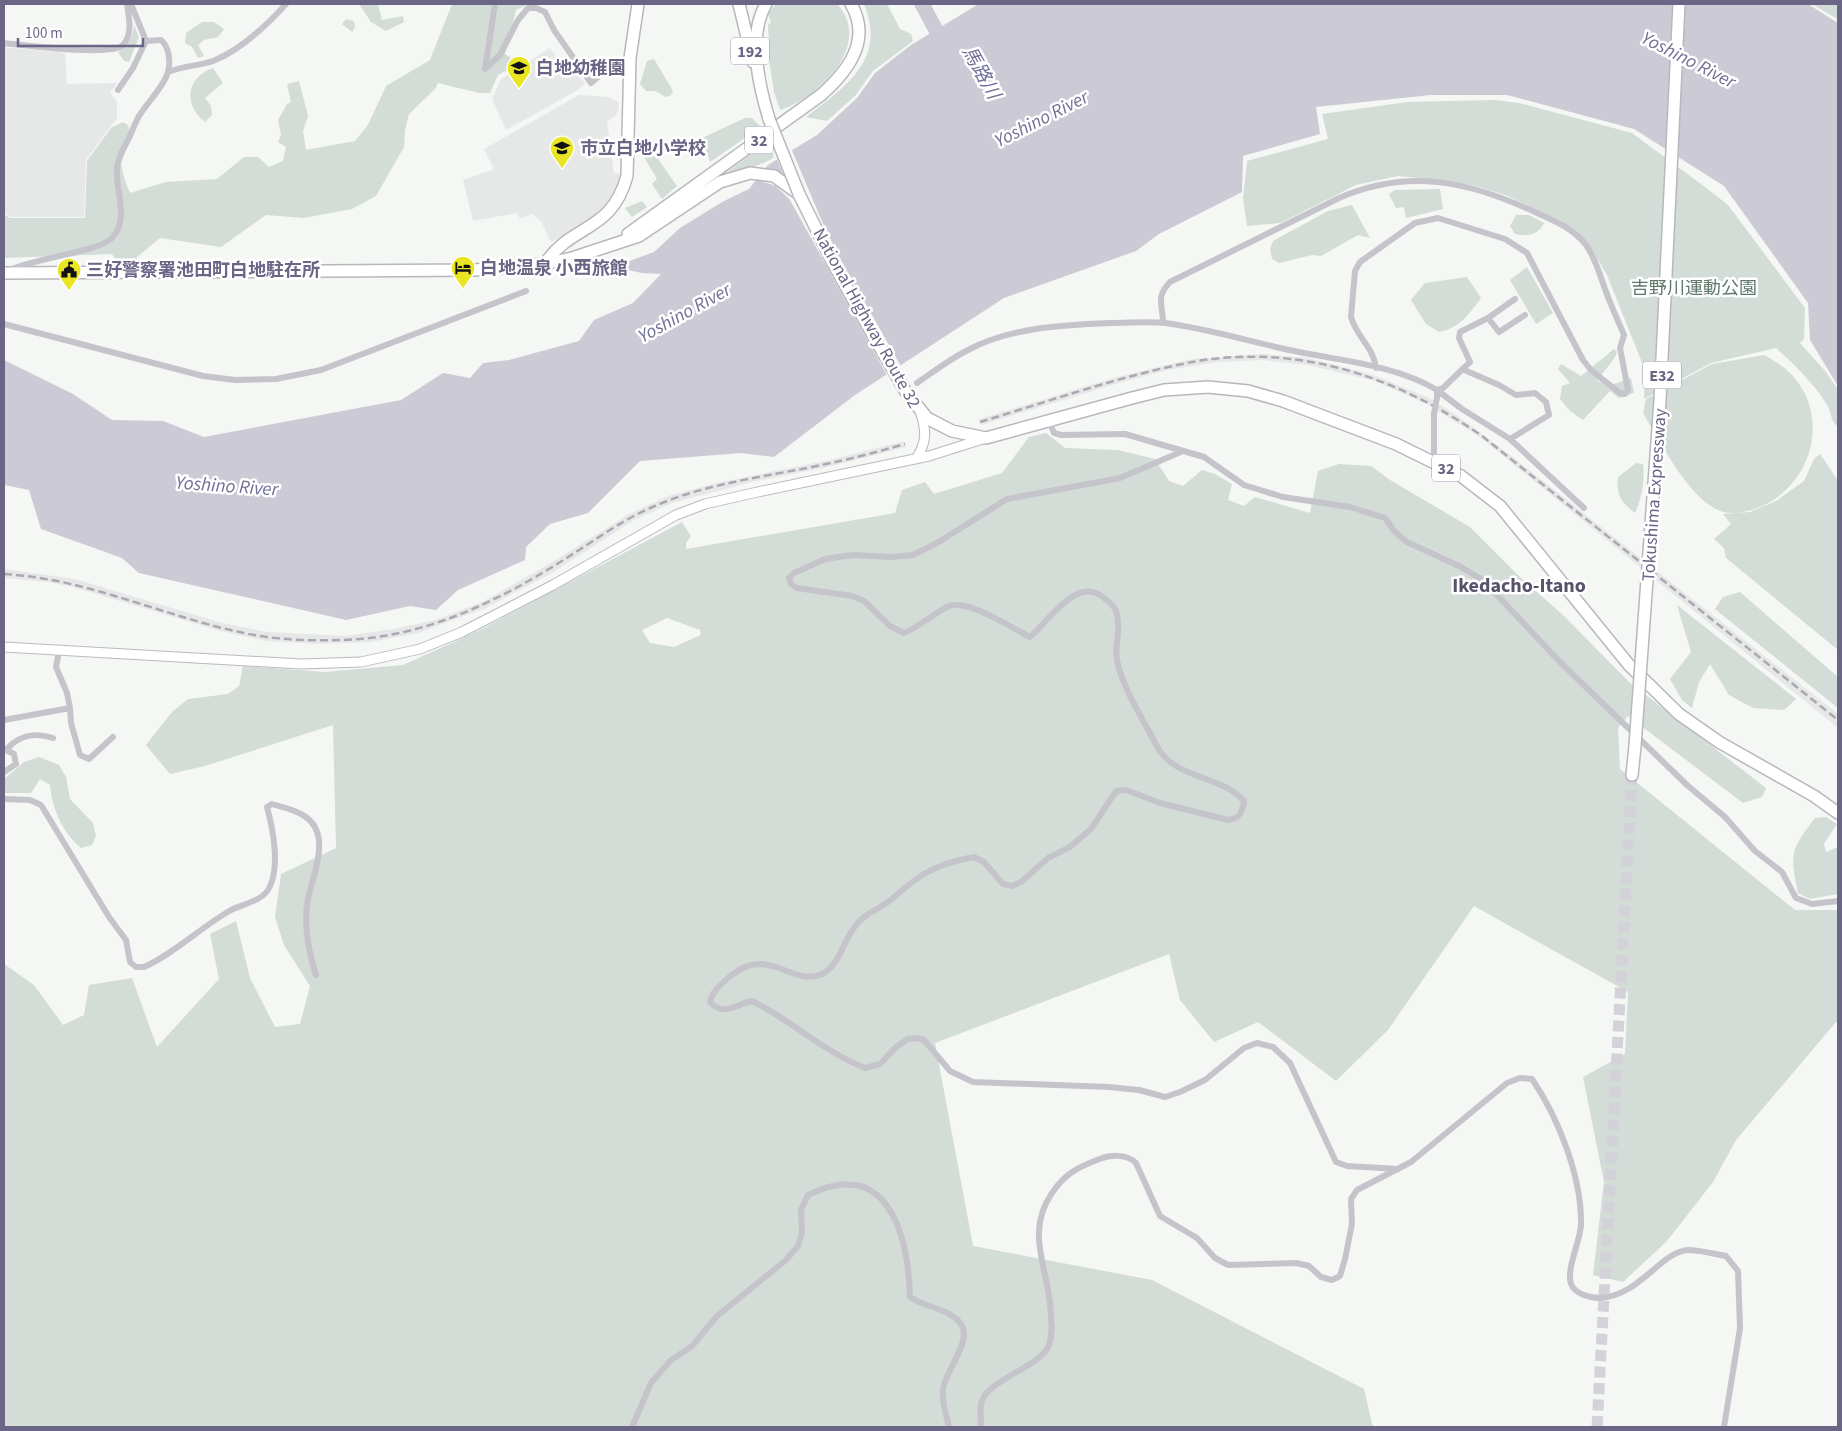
<svg xmlns="http://www.w3.org/2000/svg" width="1842" height="1431" font-family="'Source Sans 3','Noto Sans JP',sans-serif">
	<style>
		.built { fill: #e6e8e7 }
		.green { fill: #d3dcd6; fill-rule: evenodd }
		.water { fill: #cbcad5 }
		.pier { fill: #f4f7f4 }
		.lines { fill: none; stroke-linecap: round; stroke-linejoin: round }
		.river { stroke: #cbcad5; stroke-width: 15 }
		.highway-tunnel { stroke: #d2d2d8; stroke-width: 11; stroke-dasharray: 11 5.5; stroke-linecap: butt }
		.secondary-casing { stroke: #bab9c2; stroke-width: 11 }
		.highway-casing { stroke: #b8b7bd; stroke-width: 14 }
		.street { stroke: #c5c4cb; stroke-width: 6 }
		.secondary { stroke: #fff; stroke-width: 9 }
		.highway { stroke: #fff; stroke-width: 11 }
		.rail { stroke: #aaa8b3; stroke-width: 2.5; stroke-dasharray: 8 4; stroke-linecap: butt }
		.highway-bridge-casing { stroke: #b8b7bd; stroke-width: 14; stroke-linecap: butt }
		.street-bridge { stroke: #c5c4cb; stroke-width: 6 }
		.highway-bridge { stroke: #fff; stroke-width: 11 }
		.labels { text-anchor: middle; stroke-width: 5; stroke-linejoin: round; paint-order: stroke }
		.shield { fill: #fff; stroke: #9793aa; stroke-width: 1 }
		.shield-label { font-size: 16px; font-weight: bold; fill: #6b6586 }
		.poi-label { font-size: 18px; font-weight: bold; fill: #6b6586; stroke: #fff; text-anchor: start }
		.park-label { font-size: 18px; fill: #60786c; stroke: #fff }
		.street-label { font-size: 18px; fill: #6b6586; stroke: #fff }
		.water-label { font-size: 19px; font-style: italic; fill: #706f97; stroke: #fff }
		.quarter-label { font-size: 20px; font-weight: bold; fill: #58536b; stroke: #fff }
	</style>
	<rect width="100%" height="100%" fill="#f4f7f4"/>
	<path class="built" d="M4 47 65 53 67 84 117 83 110 93 117 101V118L86 160 84 217H11L4 212Z
		M550 48 561 63 567 60 585 83 578 90 506 130 492 99 501 79Z
		M579 95 608 97 618 102 619 109 615 117 607 121 614 173 623 174 619 192 596 218 551 242 541 221 532 214 520 219 517 213 473 221 463 180 494 169 484 149Z
		M1262 354 1308 358 1374 375 1429 398 1458 416 1510 455 1838 714V728L1480 437 1427 404 1372 380 1307 365 1262 360 1217 362 1168 370 1119 383 981 425 979 419 1117 377 1166 365 1193 359Z
		M904 441 906 447 832 466 752 482 672 503 634 520 552 573 486 608 418 633 371 642 317 644 267 641 220 631 73 587 48 582 4 578V569L75 579 222 623 267 632 345 636 394 629 435 620 482 602 546 566 629 514 668 496 712 484 830 460Z"/>
	<path class="green" d="M359 4H378L382 20 403 16 404 22 386 31 371 22Z
		M452 4H529L516 10 505 54 520 64 498 75 490 93H479L438 83 436 88 409 114 405 130 404 147 376 196 352 209 304 218 266 215 221 247 160 238 137 257 136 265 119 264 112 254 4 258V214L10 218H85L87 161 111 128 123 122 128 125 130 132C115 150 121 172 130 193L166 182 217 179 244 157H258L269 167 283 161 286 147 278 142 281 135 278 120 287 104 291 102 287 84 299 81 308 116 303 131 306 150 355 141 368 125 386 86 430 60Z
		M776 4H837C874 44 819 98 780 110L774 92 770 67 768 24 771 23 768 14Z
		M864 4H887L900 29 911 34 913 41 873 71 855 96 827 121 806 117C846 86 887 60 864 4Z
		M1812 4H1838V20L1837 19Z
		M346 19 354 21 355 27 352 32 342 24Z
		M202 22H214L224 29 218 37 204 40 198 45 204 56 198 58 192 47 185 43 186 33Z
		M134 25 139 37 129 62 124 61 118 52C130 45 132 38 134 25Z
		M654 59 673 91 671 95 666 97 655 91H646L640 84 647 61Z
		M213 68 223 83 205 98 211 106 212 115 205 122C183 105 186 77 213 68Z
		M1495 100 1519 103 1632 133 1705 187 1728 205 1805 308 1804 339 1800 343 1826 372 1838 390V427C1830 421 1832 412 1826 403 1813 383 1795 365 1776 348L1711 363 1644 399 1645 370 1607 275 1595 255 1565 223 1508 196 1480 187 1452 181 1398 176 1356 185 1280 223 1247 226 1243 198 1247 161 1328 139 1322 114 1407 102Z
		M745 118H752L761 127 710 162 702 138Z
		M768 142 774 157C761 167 742 168 726 173Z
		M656 156 677 186 662 199 652 184 657 179 644 157Z
		M1440 189 1443 209 1406 218 1404 207 1396 208 1389 194 1395 190Z
		M642 201 647 207 632 217 625 208Z
		M1352 205 1370 238 1358 235 1321 256 1312 255 1279 263 1272 259 1270 249 1273 241 1328 211Z
		M1516 215H1529L1544 223C1538 235 1527 237 1515 234L1510 226Z
		M1527 267 1553 313 1536 324 1510 280Z
		M1467 277 1481 298C1469 314 1460 328 1439 332L1426 324 1411 300 1425 283Z
		M1614 349 1617 352C1614 362 1603 371 1597 381L1614 384 1631 378 1634 393 1619 398 1610 391 1583 420 1570 411 1560 399 1562 386 1570 383 1558 369 1561 364 1581 376Z
		M1764 355C1779 363 1792 372 1801 387 1828 430 1806 488 1760 507 1750 511 1734 515 1723 512 1690 502 1660 441 1643 413L1646 399 1712 364Z
		M1046 433 1065 448 1118 450 1155 459 1169 481 1183 486 1202 470 1215 474 1232 484 1228 500 1244 506 1255 497 1310 513 1318 471 1339 464 1371 466 1390 480 1470 527 1522 579 1563 615 1629 682 1766 788 1762 797 1743 803 1628 716 1618 728 1620 769 1795 910H1838V1023L1836 1022 1736 1140 1713 1182 1667 1241 1623 1282 1593 1275 1604 1182 1583 1077 1625 1054 1628 992 1474 906 1388 1030 1336 1081 1258 1022 1214 1042 1180 1000 1169 954 935 1043 973 1246 1152 1280 1364 1389 1373 1427H4V964L34 985 63 1025 84 1015 89 985 132 978 157 1047 219 979 210 934 236 921 250 978 275 1027 300 1024 310 986 284 945 275 917 281 874 336 848 333 725 205 766 170 774 146 745 172 712 188 699 228 694 239 686 243 666 325 672 403 665 478 631 682 522 691 536 686 543V549L895 513 902 490 925 482 934 494 1002 473 1029 437ZM667 618 700 630 701 635 674 647 650 643 642 630Z
		M1820 454 1838 481V650L1726 558 1724 548 1714 539 1731 524 1723 514 1750 512 1776 501 1804 481 1814 459Z
		M1636 463 1643 464C1645 480 1642 498 1635 513 1621 502 1616 495 1618 477Z
		M1740 592 1838 677V708L1715 609 1723 597Z
		M1677 605 1796 699 1784 710 1753 708 1729 695 1710 664 1699 682 1692 708 1682 700 1670 679 1691 652Z
		M39 757 59 765 66 777 70 799 93 823 96 836 92 845 81 848C63 833 52 809 50 785L40 779 31 793H4V779L24 762Z
		M1826 817 1837 824 1824 844 1826 852 1838 847V894L1810 899 1798 893C1790 854 1790 850 1815 818Z"/>
	<path class="water" d="M984 4H1808L1838 23V386L1810 340 1808 303 1724 186 1634 129 1507 95H1431L1316 107 1320 134 1243 156 1242 192 1159 234 1136 251 1004 298 855 395 774 457 741 453 640 461 588 513 550 524 526 547 525 560 458 590 436 610 410 606 346 620 139 573 122 558 41 529 29 490 4 485V360L73 394 112 420 163 421 204 437 401 400 443 373 470 378 483 363 509 360 579 341 594 320 633 303 661 274 642 273 613 267 654 252 680 228 722 202 749 189 768 165 817 135 857 98 875 73 911 45 977 5Z"/>
	<path class="pier" d="M791 148 821 219 838 255 902 368 888 377 790 200 776 186 761 181H752L762 168 784 176 776 157Z"/>
	<g class="lines">
		<path class="river" d="M922 4 946 49"/>
		<path class="highway-tunnel" d="M1597 1427 1632 775"/>
		<defs>
			<path id="secondary" d="M917 457C927 442 926 430 921 414
				M4 647 301 664 361 662 420 649 462 632 553 585 676 515 705 504 753 493 929 456 986 438"/>
			<path id="highway" d="M739 4 753 62
				M766 4C747 36 759 86 769 119
				M628 234 821 95C848 71 872 40 851 4
				M545 264C571 223 611 234 627 176L630 58 638 4
				M4 273 474 270 545 264 572 258 639 236 720 182 750 173 774 176 799 194 831 259 873 335 906 392 927 418 952 431 986 438 1132 398 1164 390 1208 387 1248 391 1283 401 1396 444 1461 476 1500 506 1629 665 1679 714 1719 742 1814 796 1838 813
				M1632 775 1635 746"/>
		</defs>
		<use href="#secondary" class="secondary-casing"/>
		<use href="#highway" class="highway-casing"/>
		<path class="street" d="M495 4 485 69 500 55 518 20 528 8H536L545 12 554 30 591 83 615 62 630 58
			M4 43C23 45 112 57 123 45 133 34 129 17 127 4
			M168 72C185 65 199 66 213 61 241 50 266 26 286 4
			M118 90 133 68 146 41 131 4
			M8 271C33 258 98 252 112 238 130 220 115 190 117 168 118 158 123 149 128 140 132 132 135 123 139 116 147 103 165 85 168 72 171 61 169 47 161 40L146 41
			M1488 318 1499 332 1525 315
			M1163 323C1163 304 1155 298 1170 282L1339 198C1409 168 1468 181 1535 212 1553 220 1573 228 1586 245 1597 260 1601 280 1608 297 1613 310 1619 323 1624 335L1620 348 1628 390 1625 394 1620 393 1591 370 1583 360 1527 253 1505 239 1438 218 1415 223 1360 262 1355 271 1351 317C1356 336 1374 348 1376 368
			M4 324 203 376 235 380 276 379 321 370 526 291
			M1462 369 1499 385 1516 395 1535 393 1546 402 1549 415 1510 439 1462 409 1437 390 1443 388 1470 362 1459 338 1460 332 1488 318 1515 299
			M917 383C933 372 950 359 968 350 1011 327 1064 325 1112 323 1129 323 1148 321 1165 323 1211 329 1254 343 1299 352 1344 361 1397 366 1437 390V397
			M1049 421 1054 433 1061 435 1125 434 1204 457 1244 485 1283 497 1350 507 1385 518 1395 532 1407 542 1459 566 1483 580 1559 661 1687 785 1725 817 1755 851 1782 872 1796 898 1812 904 1838 901
			M1510 439 1584 508
			M1183 451 1120 478 1007 499 937 543 913 555 893 557 853 555 825 559 794 573 789 578 791 584 797 588 852 596 864 601 890 626 904 633C920 626 932 615 947 607 966 597 1011 628 1030 637 1049 621 1076 576 1103 597 1108 601 1114 605 1116 611 1122 628 1114 644 1117 660 1121 686 1147 726 1159 750 1179 780 1221 775 1244 801 1242 813 1240 818 1228 820L1160 803 1126 790 1116 791 1091 829 1070 847 1048 858 1021 882 1012 886 1003 884 984 862 974 857C957 860 939 865 924 874 910 882 898 895 885 904 873 912 861 916 853 929 843 943 838 968 820 975 790 986 768 943 728 978 720 985 712 992 710 1002 724 1017 734 1005 752 1001 791 1020 824 1052 865 1068L880 1064 896 1047 908 1039 916 1038 924 1040 950 1071 973 1082 1109 1087 1139 1090 1165 1097 1180 1092 1205 1080 1244 1048 1257 1043 1273 1047 1290 1063 1336 1162 1347 1166 1398 1169
			M1434 461V414
			M70 708 71 723 80 755 89 759 113 737
			M4 720 70 708 67 693 56 667 59 651
			M4 749 14 754 16 764 4 772
			M6 750C19 735 34 732 53 738
			M4 799 30 800 41 805 109 917 126 940 130 962 136 967H144C175 953 201 927 231 910 243 904 261 901 268 890 281 869 273 829 267 807L272 804C281 807 293 809 301 814 334 831 313 874 308 899 303 924 308 950 316 975
			M632 1427 651 1383 670 1361 692 1346 717 1316 786 1260 798 1246 802 1232 801 1210 808 1195C888 1156 908 1234 910 1297 926 1308 949 1308 961 1324 973 1340 945 1371 943 1389 942 1403 946 1415 949 1427
			M981 1427C981 1420 980 1411 981 1404 986 1379 1039 1369 1049 1345 1052 1336 1052 1327 1051 1318 1051 1272 1023 1235 1052 1193 1064 1175 1076 1168 1097 1160 1109 1155 1126 1153 1136 1163L1160 1216 1197 1238 1215 1258 1228 1265 1296 1263 1309 1266 1321 1277 1332 1280 1340 1276 1345 1259 1352 1224 1351 1199 1357 1190 1411 1162 1507 1083 1520 1078 1532 1079C1558 1117 1582 1177 1581 1225 1580 1242 1566 1269 1571 1284 1575 1294 1590 1298 1600 1298 1641 1295 1660 1252 1688 1250 1700 1250 1714 1254 1726 1256L1738 1271 1740 1328 1724 1427"/>
		<use href="#secondary" class="secondary"/>
		<use href="#highway" class="highway"/>
		<path class="rail" d="M980 422C1050 401 1120 376 1192 362 1297 343 1396 376 1482 436L1838 720
			M4 574C89 579 162 616 244 633 276 640 310 641 344 640 425 637 497 602 565 559 594 541 623 519 655 506 710 482 772 476 831 463 855 458 880 451 905 444"/>
		<defs>
			<path id="highway-bridge" d="M769 119 799 194
				M1635 746 1660 400 1679 4"/>
		</defs>
		<use href="#highway-bridge" class="highway-bridge-casing"/>
		<path class="street-bridge" d="M1434 414 1437 397"/>
		<use href="#highway-bridge" class="highway-bridge"/>
	</g>
	<defs>
		<symbol id="school-pin" viewBox="-11 -11 22 30"><path d="M0 17L-7.5 6A9.5 9.5 0 1 1 7.5 6Z" fill="#e9e522" stroke="#fff"/><path d="M0-5L7-2L0 1L-7-2ZM-4 1L0 2.5L4 1V4Q0 6-4 4Z" fill="#111"/></symbol>
		<symbol id="hotel-pin" viewBox="-11 -11 22 30"><path d="M0 17L-7.5 6A9.5 9.5 0 1 1 7.5 6Z" fill="#e9e522" stroke="#fff"/><path d="M-6-4.5h1.5V1H6V5H4.5V3h-9V5H-6ZM-4 0a1.8 1.8 0 1 1 3.6 0ZM.5 0V-2.5h3Q6-2.5 6 0Z" fill="#111"/></symbol>
		<symbol id="civic-pin" viewBox="-11 -11 22 30"><path d="M0 17L-7.5 6A9.5 9.5 0 1 1 7.5 6Z" fill="#e9e522" stroke="#fff"/><path d="M-.6-6.5H3V-4.5H.6V-3L4-1V1h2V6H-6V1h2V-1L-.6-3ZM-1.2 2.5V6h2.4V2.5Z" fill="#111"/></symbol>
	</defs>
	<g fill-rule="evenodd">
		<use href="#school-pin" x="505" y="54" width="28" height="38"/>
		<use href="#school-pin" x="548" y="134" width="28" height="38"/>
		<use href="#hotel-pin" x="449" y="254" width="28" height="38"/>
		<use href="#civic-pin" x="55" y="256" width="28" height="38"/>
	</g>
	<g class="labels">
		<g class="shield">
			<rect x="731" y="37.5" width="38" height="27" rx="4"/>
			<rect x="745" y="126.5" width="28" height="27" rx="4"/>
			<rect x="1643" y="361.5" width="38" height="27" rx="4"/>
			<rect x="1432" y="454.5" width="28" height="27" rx="4"/>
		</g>
		<g class="shield-label">
			<text x="750" y="57">192</text>
			<text x="759" y="146">32</text>
			<text x="1662" y="381">E32</text>
			<text x="1446" y="474">32</text>
		</g>
		<g class="poi-label">
			<text x="536" y="74">白地幼稚園</text>
			<text x="580" y="154">市立白地小学校</text>
			<text x="480" y="274">白地温泉 小西旅館</text>
			<text x="86" y="276">三好警察署池田町白地駐在所</text>
		</g>
		<g class="park-label">
			<text x="1694" y="294">吉野川運動公園</text>
		</g>
		<g class="street-label">
			<text transform="translate(867 318) rotate(61)" y="6">National Highway Route 32</text>
			<text transform="translate(1654 495) rotate(-86)" y="6">Tokushima Expressway</text>
		</g>
		<g class="water-label">
			<text transform="translate(1689 59) rotate(27)" y="7">Yoshino River</text>
			<text transform="translate(982 72) rotate(61)" y="7">馬路川</text>
			<text transform="translate(1041 118) rotate(-27)" y="7">Yoshino River</text>
			<text transform="translate(684 312) rotate(-29)" y="7">Yoshino River</text>
			<text transform="translate(227 485) rotate(4)" y="7">Yoshino River</text>
		</g>
		<g class="quarter-label">
			<text x="1519" y="592">Ikedacho-Itano</text>
		</g>
	</g>
	<rect width="1842" height="1431" fill="none" stroke="#6b6586" stroke-width="10"/>
	<path d="M18 38v8h125v-8" fill="none" stroke="#6b6586" stroke-width="2.5"/>
	<text x="25" y="38" font-size="15" fill="#6b6586" stroke="#ffffff" stroke-width="4" paint-order="stroke">100 m</text>
</svg>
